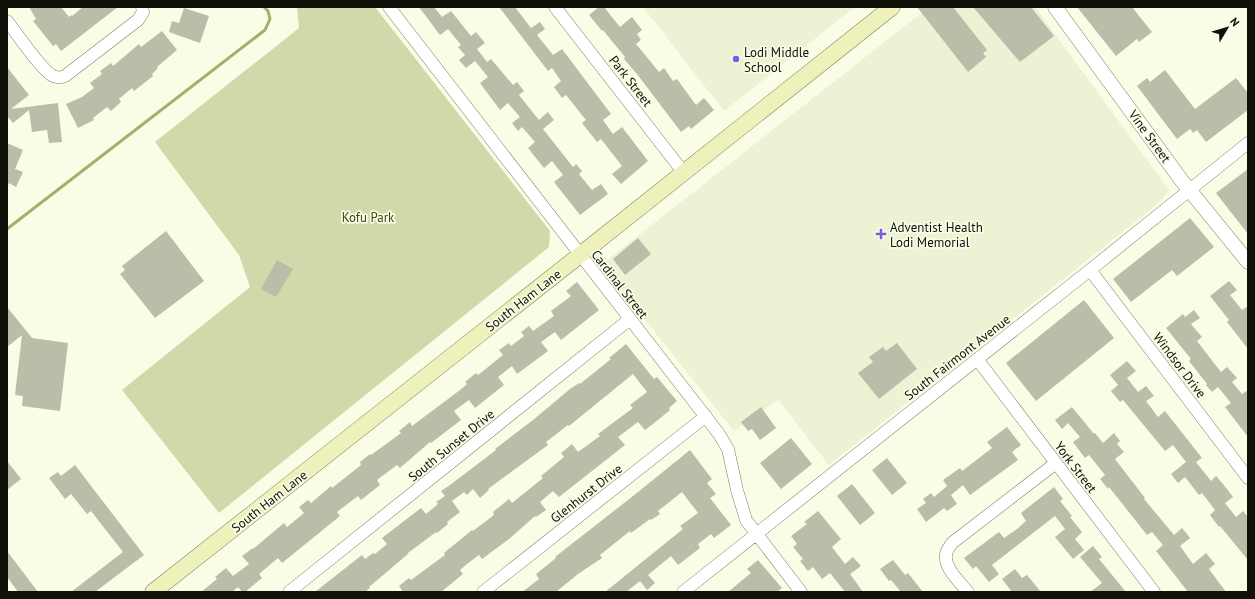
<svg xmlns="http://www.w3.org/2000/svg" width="1255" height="599" font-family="'PT Sans',sans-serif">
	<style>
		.built { fill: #eef2d4 }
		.green { fill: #d2d8a9 }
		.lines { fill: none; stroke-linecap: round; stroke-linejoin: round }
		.stream { stroke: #a7ad6b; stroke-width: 3 }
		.building { fill: #babda8 }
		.minor-casing { stroke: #7b7e69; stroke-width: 13 }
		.tertiary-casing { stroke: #7b7e69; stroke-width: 15 }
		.secondary-casing { stroke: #7b7e69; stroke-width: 17 }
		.minor { stroke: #fff; stroke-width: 12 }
		.tertiary { stroke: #fff; stroke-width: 14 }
		.secondary { stroke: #eef1b9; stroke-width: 16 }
		.poi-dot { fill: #7f5bd5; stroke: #f9fde6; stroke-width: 1.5 }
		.labels { text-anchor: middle; stroke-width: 3.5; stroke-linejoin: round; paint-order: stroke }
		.poi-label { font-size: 13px; fill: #101109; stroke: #f9fde6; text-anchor: start }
		.street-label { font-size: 13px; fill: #101109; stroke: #f9fde6 }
		.park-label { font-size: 13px; fill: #424613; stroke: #f9fde6 }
	</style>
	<rect width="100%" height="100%" fill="#f9fde6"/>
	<path class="built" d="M643 7H855L724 111Z
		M929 7H1035L1169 190 1159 203 829 465 778 400 734 431 601 265Z"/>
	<path class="green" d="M297 7H375L550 231 549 247 219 513 122 390 250 287 239 255 155 142 299 28Z"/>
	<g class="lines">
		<path class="stream" d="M7 229 265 30 270 19 268 11 264 7"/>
	</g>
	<path class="building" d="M29 7H61L69 17 71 15 72 16 83 7H118L61 51 56 44 53 46 33 21 36 19Z
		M419 7H434L442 17 451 11 471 36 476 32 485 43 477 49 487 62 491 59 513 85 517 82 524 91 519 95 539 120 548 112 554 120 543 129 573 167 576 164 582 171 579 174 592 190 601 184 608 194 580 215 554 182 563 175 552 161 544 168 528 148 535 142 522 127 518 131 512 123 520 117 508 103 500 110 480 83 488 77 475 61 466 68 459 60 465 55 458 47 461 45 448 29 440 35Z
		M499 7H515L531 28 540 22 545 29 537 35 553 55 562 49 611 114 603 120 613 134 622 127 648 161 621 184 612 174 622 166 601 139 597 142 582 123 586 120 566 95 562 98 554 87 561 81 552 68 548 71Z
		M599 7H604L620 27 632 17 642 30 637 34 641 40 636 44 659 72 664 68 673 81 677 79 696 105 704 98 714 110 691 129 689 126 681 132 637 74 624 59 625 57 603 30 602 31 589 15Z
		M917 7H953L987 50 983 53 986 57 968 72Z
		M973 7H1031L1054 36 1020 62Z
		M1077 7H1132L1152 32 1139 42 1137 39 1116 56Z
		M184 8 209 16 200 43 169 32 172 21 179 23Z
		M162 31 177 50 157 67 158 68 152 74 153 76 134 91 132 88 119 99 121 102 111 111 107 107 93 118 94 120 78 128 66 104 82 97 94 88 90 83 102 74 100 71 111 63 113 66 139 44 141 47Z
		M7 67 29 95 11 109 58 103 62 142 49 143 47 130 32 132 29 110 13 123 7 116Z
		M1165 70 1195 109 1236 78 1248 93V110L1206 142 1197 130 1193 133 1190 129 1177 139 1137 86 1147 78 1150 82Z
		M7 143 23 150 15 169 23 172 16 187 9 183 7 187Z
		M1248 169V234L1216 193Z
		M1190 218 1214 247 1177 276 1172 270 1131 302 1113 279Z
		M166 231 204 281 155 318 120 274 125 270 122 266Z
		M638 238 651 254 625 275 613 259Z
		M277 260 293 269 276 297 261 289Z
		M1229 281 1237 290 1230 295 1242 310 1248 306V349L1227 322 1229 320 1210 296Z
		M577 282 599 310 561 340 555 332 541 342 548 351 517 374 512 366 498 377 504 385 475 408 469 400 454 411 461 420 431 443 430 442 400 468 397 465 377 480 380 485 361 500 358 496 337 512 340 516 282 563 278 558 259 574 262 578 245 592H242L238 587 232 592H201L217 579 215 577 226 568 233 576 249 564 242 556 253 548V549L284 523 287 527 304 513 299 507 308 500 311 503 331 486 332 488 361 465 360 462 370 454 371 455 401 433 399 431 410 422 412 426 460 390 467 384 465 382 476 373 478 375 503 355 499 350 509 343 511 346 524 336 521 332 529 326 533 331 554 316 551 311 571 296 566 291Z
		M1084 300 1114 338 1036 401 1006 363Z
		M7 307 32 338 68 343 60 411 22 406 23 396 15 395 22 335 7 347Z
		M1194 310 1200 318 1191 324 1202 337 1197 341 1221 372 1227 367 1237 378 1232 382 1242 394 1248 390V437L1225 407 1231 403 1218 387 1212 392 1206 385 1207 384 1189 361 1191 359 1166 328 1183 314 1185 317Z
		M897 343 917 369 879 399 858 373 873 362 869 357 883 347 886 351Z
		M626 344 654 379 657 377 677 401 669 408 670 410 653 424 645 430 638 422 618 437 625 445 559 497 553 491 540 502 546 510 536 517 535 516 509 539 482 559 479 555 467 564 460 570 463 574 441 592H403L399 586 409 578 411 580 445 555 444 553 472 530 473 531 494 515 493 512 509 499 512 503 543 478 541 476 564 457 561 453 572 444 578 452 600 436 598 434 633 408 630 405 647 392 633 374 569 426 568 425 546 442 548 445 488 489 489 490 480 498 473 489 467 495 464 492 452 501 460 512 447 522 448 524 437 533 436 532 408 553V554L369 587 370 588 365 592H315L362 555 365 559 373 553 375 554 387 544 382 538 421 508 426 514 438 504 436 502 445 496 441 491 450 485 496 450 495 449 533 420 570 389 579 383 580 384 611 359 609 358Z
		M1127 361 1136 371 1127 378 1138 392 1146 386 1154 396 1146 401 1158 417 1165 411 1202 458 1196 462 1211 481 1216 476 1223 484 1233 497 1225 503 1236 517 1243 511 1248 517V560L1220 526 1219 527 1210 515 1215 510 1202 493 1199 495 1185 477 1178 483 1171 474 1186 462 1173 445 1165 451 1123 400 1120 402 1111 391 1118 385 1110 375Z
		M761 407 776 428 760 440 752 429 748 431 741 422Z
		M1072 407 1094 434 1095 433 1103 443 1114 433 1120 441 1117 444 1124 452 1115 459 1145 498 1144 499 1174 535 1182 528 1190 538 1180 546 1193 564 1206 553 1215 564 1209 569 1226 592H1188L1156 551 1163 545 1152 532 1147 535 1109 487 1108 489 1100 479 1105 475 1089 455 1085 458 1073 442 1080 437 1068 423 1062 429 1055 420Z
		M1007 427 1021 445 1012 452 1018 460 970 495 963 485 951 495 957 504 947 511 944 508 926 522 917 509 926 503 923 499 931 493 934 497 947 486 943 480 960 468 962 471 992 448 987 442Z
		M791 438 812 464 781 489 760 463Z
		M690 450 712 479 707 483 716 494 710 498 731 525 714 538 711 534 698 544 700 548 678 565 671 556 648 575 655 583 647 590 640 581 626 592H605L683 529 680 526 698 513 682 492 658 511 660 514 651 520 650 519 631 533 630 531 600 555 602 558 578 574 556 592H522L539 579 536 574 556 558 555 557 633 496Z
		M887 458 907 483 892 495 872 470Z
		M7 461 21 479 7 490Z
		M75 465 144 555 95 592H71L123 552 91 511 87 514 71 494 65 499 49 478 58 472 61 476Z
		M852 484 875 513 860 525 837 496Z
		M1054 487 1063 499 1060 501 1072 516 1070 517 1082 532 1075 539 1084 550 1073 559 1055 537 1065 529 1055 516 992 565 999 574 989 582 976 566 973 569 964 558 999 532 1004 538 1017 529 1026 521 1021 513Z
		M818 511 841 539 832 547 845 564 853 557 861 566 850 574 863 592H845L830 573 822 579 813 567 808 571 800 561 803 559 793 547 797 544 791 536 807 524 804 522Z
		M1093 546 1102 557 1099 559 1126 592H1090L1102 583 1080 557Z
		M7 551 38 592H18L7 577Z
		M758 560 782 588 777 592H728L751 573 747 569Z
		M893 560 905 575 908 573 923 592H901L891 580 889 581 880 569Z
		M1015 569 1022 578 1027 575 1041 592H1012L1002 579Z"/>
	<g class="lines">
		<defs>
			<path id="minor" d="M389 7 719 434 728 449 737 490 746 520 801 592
				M555 7 684 173
				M7 21C16 32 42 71 53 76 58 78 61 78 65 76L138 20 143 12 142 7
				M1090 270 1248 478
				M977 359 1154 592
				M289 592 630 319
				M483 592 706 416
				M683 592 1090 270 1248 143
				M968 592C960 582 941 566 947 551 948 548 951 545 952 543L1056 463"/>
			<path id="tertiary" d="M1055 7 1182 181 1248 262"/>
			<path id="secondary" d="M153 592 580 255 892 7"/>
		</defs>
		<use href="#minor" class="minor-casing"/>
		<use href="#tertiary" class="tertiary-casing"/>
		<use href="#secondary" class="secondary-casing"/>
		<use href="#minor" class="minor"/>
		<use href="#tertiary" class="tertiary"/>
		<use href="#secondary" class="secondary"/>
	</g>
	<g class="poi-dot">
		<circle cx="736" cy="59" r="4"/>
		<path d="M879 228h4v4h4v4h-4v4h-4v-4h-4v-4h4z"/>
	</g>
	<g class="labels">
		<g class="poi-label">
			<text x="744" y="57">Lodi Middle<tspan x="744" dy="15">School</tspan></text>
			<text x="890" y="232">Adventist Health<tspan x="890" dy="15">Lodi Memorial</tspan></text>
		</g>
		<g class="street-label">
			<text transform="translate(631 81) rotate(52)" y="5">Park Street</text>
			<text transform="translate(1150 136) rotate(54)" y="5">Vine Street</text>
			<text transform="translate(620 284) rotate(52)" y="5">Cardinal Street</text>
			<text transform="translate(523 300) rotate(-38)" y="5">South Ham Lane</text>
			<text transform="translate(957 357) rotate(-38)" y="5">South Fairmont Avenue</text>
			<text transform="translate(1180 365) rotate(53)" y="5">Windsor Drive</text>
			<text transform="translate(451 445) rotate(-39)" y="5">South Sunset Drive</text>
			<text transform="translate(1076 467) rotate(53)" y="5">York Street</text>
			<text transform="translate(586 493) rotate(-38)" y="5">Glenhurst Drive</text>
			<text transform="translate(269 501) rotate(-38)" y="5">South Ham Lane</text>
		</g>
		<g class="park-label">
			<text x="368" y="222">Kofu Park</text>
		</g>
	</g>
	<rect width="1255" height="599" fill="none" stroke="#101109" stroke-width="16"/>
	<g transform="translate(1227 28) rotate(52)" stroke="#f9fde6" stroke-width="3" paint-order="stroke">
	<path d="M0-3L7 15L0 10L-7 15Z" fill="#101109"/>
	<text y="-6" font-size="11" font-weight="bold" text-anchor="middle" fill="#101109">N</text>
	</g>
</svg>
